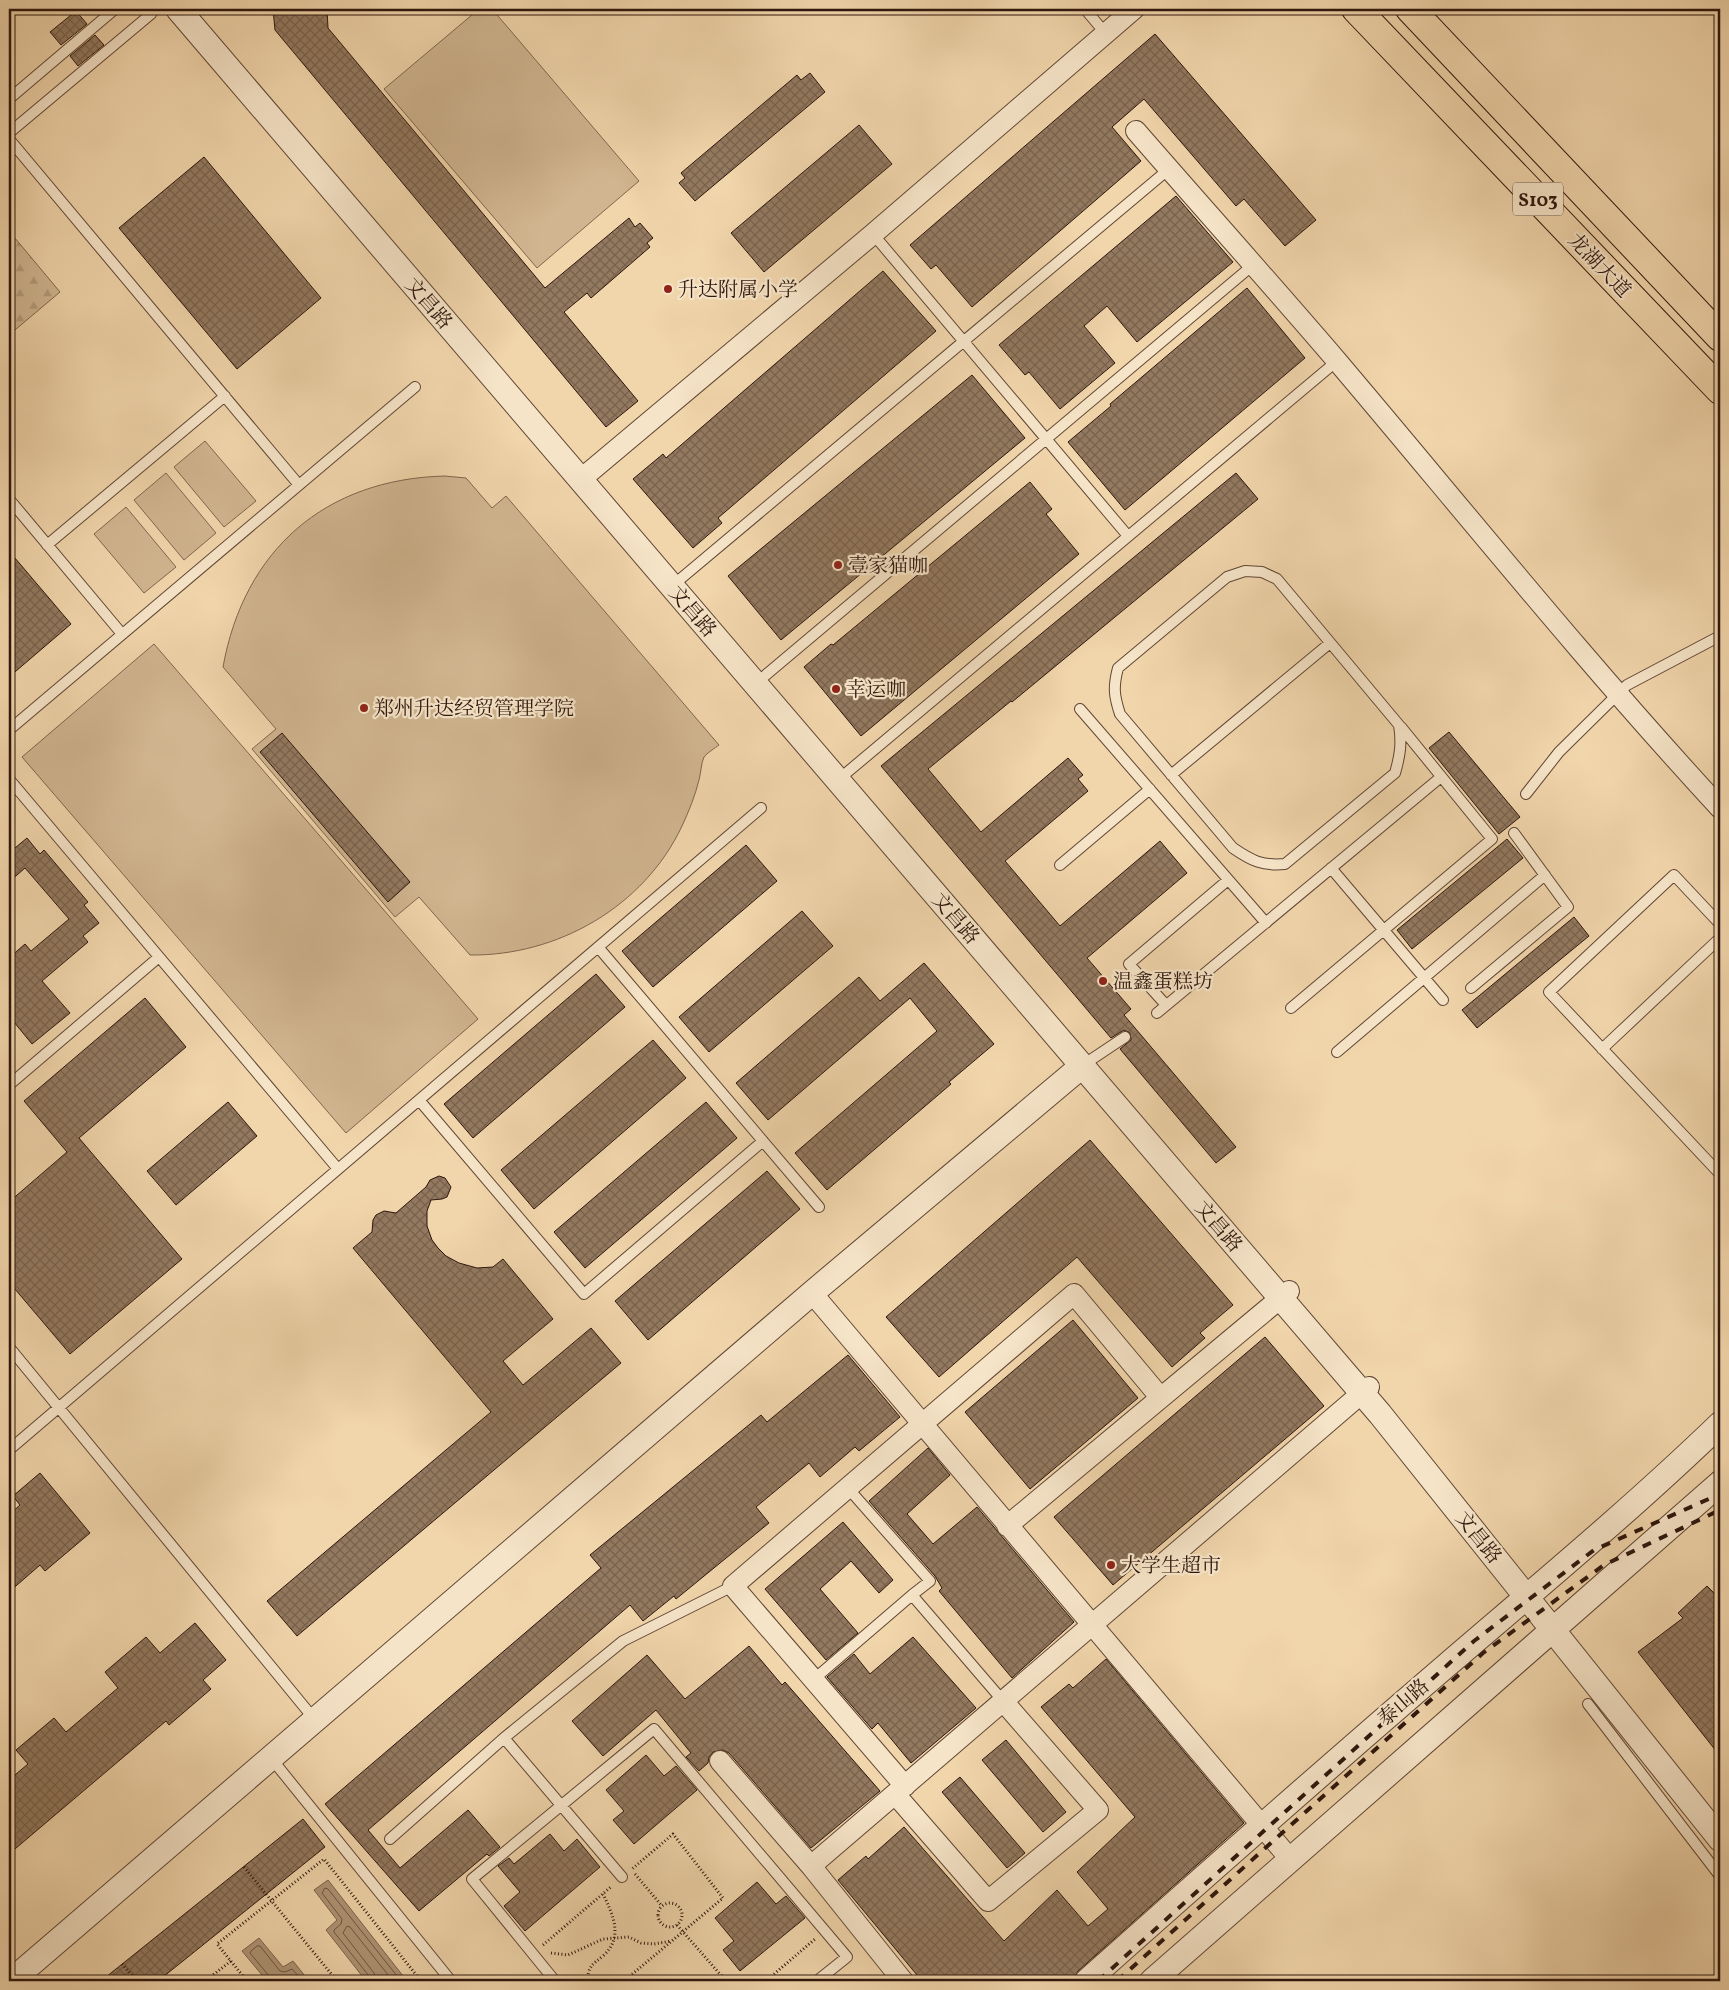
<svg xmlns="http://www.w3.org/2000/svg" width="1729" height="1990" font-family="Vollkorn,'Noto Serif SC',serif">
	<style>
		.forest { fill: url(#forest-firs); stroke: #7f664e }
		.garden { fill: #d0b590; stroke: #7f664e }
		.water { fill: #af9475; stroke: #7b624b }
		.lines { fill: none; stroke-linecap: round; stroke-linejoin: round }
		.shore { stroke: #6e5541; stroke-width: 1 }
		.building { fill: url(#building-cross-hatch); stroke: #2e160d }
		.service-casing { stroke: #5f4634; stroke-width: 12 }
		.minor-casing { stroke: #5f4634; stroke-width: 22 }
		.tertiary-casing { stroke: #5f4634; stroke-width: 26 }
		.trunk-casing { stroke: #2e160d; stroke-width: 30 }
		.path { stroke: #2e160d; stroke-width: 3; stroke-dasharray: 1 2.5; stroke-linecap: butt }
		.service { stroke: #f6e4c8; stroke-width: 10 }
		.minor { stroke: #f6e4c8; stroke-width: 20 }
		.tertiary { stroke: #f6e4c8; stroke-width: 24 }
		.trunk { stroke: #f1d5ab; stroke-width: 28 }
		.rail { stroke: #2e160d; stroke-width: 4; stroke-dasharray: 9 9; stroke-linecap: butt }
		.poi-dot { fill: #8f2418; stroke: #f6e4c8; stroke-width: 2 }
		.labels { text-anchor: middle; stroke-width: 4.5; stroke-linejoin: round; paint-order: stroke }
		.shield { fill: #f6e4c8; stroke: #6a5445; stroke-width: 1 }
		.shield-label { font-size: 19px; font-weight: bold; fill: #2e160d }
		.street-label { font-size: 20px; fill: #2e160d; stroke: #f6e4c8 }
		.poi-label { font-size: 20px; fill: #2e160d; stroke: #f6e4c8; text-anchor: start }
	</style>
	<defs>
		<pattern id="forest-firs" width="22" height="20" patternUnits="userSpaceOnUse" patternTransform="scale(1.25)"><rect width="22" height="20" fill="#d0b590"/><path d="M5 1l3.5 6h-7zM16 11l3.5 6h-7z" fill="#b39b7b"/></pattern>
		<pattern id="building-cross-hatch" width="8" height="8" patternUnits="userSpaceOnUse" patternTransform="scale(1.25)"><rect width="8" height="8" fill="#93795f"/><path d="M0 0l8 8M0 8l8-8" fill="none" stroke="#78624d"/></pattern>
	</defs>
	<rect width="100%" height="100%" fill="#f1d5ab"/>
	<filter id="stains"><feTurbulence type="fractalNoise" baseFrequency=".004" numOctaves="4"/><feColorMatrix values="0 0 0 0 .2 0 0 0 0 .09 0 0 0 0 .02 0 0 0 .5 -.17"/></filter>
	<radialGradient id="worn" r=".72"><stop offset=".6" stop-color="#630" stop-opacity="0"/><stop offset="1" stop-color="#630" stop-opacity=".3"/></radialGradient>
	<path class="forest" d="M9 231 60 292 9 335Z"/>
	<path class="garden" d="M479 9H492L639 181 537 268 384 89Z
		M205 441 256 501 224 527 174 467Z
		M166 473 216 533 184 560 134 500Z
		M445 476 466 478 492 508 506 496 719 745C715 748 707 753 704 757 701 763 701 773 699 780 695 796 689 811 682 826 644 907 557 956 470 955L419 897 395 917 252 749 276 729 223 667C244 550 325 479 445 476Z
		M126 507 176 567 144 593 94 534Z
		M154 644 478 1019 346 1133 22 757Z"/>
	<path class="water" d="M328 1880 407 1981H366L326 1930 337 1920 314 1890Z
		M259 1938 283 1967 293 1961 309 1981H267L242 1951Z"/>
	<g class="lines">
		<path class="shore" d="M270 1981 269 1976 250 1953 251 1951 257 1946H260L280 1971 285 1972 292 1969 303 1981
			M370 1981 369 1976 334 1932V1930L341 1924 342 1919 322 1893 325 1888 328 1889 401 1981
			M376 1981 374 1973 343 1933 347 1926 350 1927 393 1981"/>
	</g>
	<path class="building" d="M273 9H327L328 28 545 288 629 218 635 227 640 223 653 238 647 243 650 247 591 298 587 293 564 312 638 401 606 427 275 30Z
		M76 11 87 24 61 45 50 32Z
		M1155 34 1316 220 1285 246 1244 199 1236 206 1144 99 1112 127 1141 161 972 307 936 265 931 269 910 245Z
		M95 35 104 45 78 66 70 56Z
		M810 73 825 92 695 201 679 183 685 178 681 173 797 75 801 80Z
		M859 125 892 164 764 272 731 233Z
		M204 157 321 298 237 369 119 228Z
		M1176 196 1233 262 1137 342 1107 306 1084 326 1115 363 1060 409 1029 372 1025 375 999 345Z
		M883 271 936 331 718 518 722 523 693 548 633 479 663 454 666 458Z
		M1247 288 1305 358 1125 510 1068 442 1111 406 1110 404Z
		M972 375 1025 438 781 640 728 576Z
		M1236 473 1258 499 1012 702 1011 701 928 769 981 832 1068 758 1083 775 1078 779 1088 791 1005 861 1060 926 1160 841 1187 873 1087 958 1131 1009 1124 1015 1236 1147 1216 1163 1120 1049 1131 1040 1130 1033 1124 1030 1111 1038 881 766Z
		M1030 482 1052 509 1046 514 1079 554 861 736 804 667 831 644 833 645Z
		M9 551 71 624 9 677Z
		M1449 732 1520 817 1499 834 1429 748Z
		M282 733 410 882 388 902 260 752Z
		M27 838 40 854 44 850 88 902 84 905 99 923 83 936 88 942 42 981 70 1013 32 1044 9 1016V958L25 944 31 951 69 919 25 868 9 882V853Z
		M1507 839 1523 858 1412 949 1397 930Z
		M746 845 777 881 653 987 622 951Z
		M802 911 833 946 709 1052 679 1017Z
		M1574 917 1589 936 1477 1028 1462 1010Z
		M924 963 994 1044 949 1082 951 1084 827 1190 795 1153 937 1031 910 998 768 1120 736 1083 859 977 880 1001Z
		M596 974 625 1007 473 1138 444 1104Z
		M145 998 186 1047 79 1138 182 1259 70 1354 9 1282V1202L67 1152 24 1101Z
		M653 1040 686 1078 534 1209 501 1170Z
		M228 1102 257 1136 176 1205 147 1171Z
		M706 1102 737 1138 585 1268 554 1232Z
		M1090 1140 1233 1305 1200 1333 1205 1338 1172 1367 1077 1257 939 1377 886 1317Z
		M767 1171 800 1209 648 1340 615 1301Z
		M439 1176 445 1178 451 1187 447 1197 442 1199 431 1200 427 1211V1226L432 1240 438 1248 446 1256 459 1263 477 1268 493 1267 503 1259 553 1319 503 1361 523 1385 591 1328 621 1363 297 1636 267 1601 491 1412 353 1248 372 1232 373 1220 376 1215 384 1211 396 1213 426 1187 430 1180Z
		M1073 1320 1138 1398 1030 1489 965 1412Z
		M1265 1337 1324 1406 1113 1585 1054 1517Z
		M848 1355 900 1417 859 1451 855 1447 820 1477 809 1463 756 1507 769 1523 676 1599 674 1596 643 1621 630 1605 368 1830 400 1868 468 1810 500 1847 489 1856 487 1854 419 1911 325 1804 601 1568 590 1555 761 1415 767 1422Z
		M928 1448 950 1475 907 1514 933 1544 977 1507 1074 1622 1012 1678 939 1591 942 1588 935 1576 869 1501Z
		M40 1473 90 1533 45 1571 40 1565 9 1592V1515L20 1505 13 1496Z
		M843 1522 893 1580 879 1593 851 1561 820 1589 858 1633 826 1660 765 1589Z
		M1707 1586 1720 1599V1756L1638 1652 1683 1618 1678 1613Z
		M195 1623 226 1660 203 1680 211 1689 169 1725 166 1721 9 1854V1780L28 1764 16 1750 54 1718 66 1732 118 1688 105 1672 146 1637 160 1653Z
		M913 1637 976 1708 911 1763 878 1723 872 1729 827 1677 854 1654 870 1674Z
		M749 1646 782 1685 785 1682 880 1791 811 1848 729 1753 723 1750 713 1752 709 1757 708 1763 699 1771 686 1757 691 1753 656 1710 603 1756 572 1721 647 1655 685 1699Z
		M1106 1659 1244 1823 1078 1971 1074 1981H922L838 1880 866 1856 868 1859 904 1827 1004 1941 1057 1890 1088 1926 1108 1909 1077 1872 1135 1817 1041 1707 1069 1684 1073 1688Z
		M1006 1740 1066 1812 1043 1832 982 1760Z
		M646 1755 664 1776 676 1766 697 1790 634 1844 613 1820 624 1811 606 1790Z
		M960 1777 1025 1853 1007 1868 942 1792Z
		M303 1819 325 1847 158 1981H101Z
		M550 1834 564 1851 577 1839 600 1867 525 1931 504 1906 520 1892 498 1866 509 1858 514 1864Z
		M757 1882 776 1904 786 1896 805 1918 740 1971 723 1950 734 1941 715 1918Z"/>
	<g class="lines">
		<defs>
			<path id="service" d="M1085 9 1106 34
				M9 99 115 9
				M9 133 151 14 154 9
				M9 139 299 485
				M873 234 1128 536
				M9 499 122 634
				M47 545 225 396
				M1245 571 1262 572 1277 579 1399 725C1402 743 1400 756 1395 773L1285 864C1262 866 1252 861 1233 848L1120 714C1114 696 1113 687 1118 668L1227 577Z
				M672 586 1169 169
				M755 684 1253 265
				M1080 709 1266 923
				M9 730 415 387
				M1171 775 1330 643
				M9 779 338 1169
				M838 780 1337 361
				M1526 794 1559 752 1627 685 1720 636
				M1060 865 1150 789
				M1331 868 1443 1000
				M1720 924 1674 875 1549 992 1720 1174
				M598 947 819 1207
				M1471 988 1568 907 1514 833
				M1166 1005 1129 964 1228 880
				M1291 1008 1492 839 1401 727
				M1157 1013 1441 777
				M1602 1049 1720 938
				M1337 1052 1545 875
				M1092 1059 1125 1037
				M9 1085 159 957
				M419 1100 584 1294 763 1141
				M9 1347 315 1720
				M9 1450 761 808
				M847 1487 930 1581 912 1595
				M813 1680 912 1595 1003 1701
				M1588 1704 1720 1876
				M504 1738 622 1877
				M275 1763 451 1981
				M390 1839 504 1738 623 1641 733 1586
				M555 1981 472 1879 654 1729 847 1957 817 1981"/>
			<path id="minor" d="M1136 131C1203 208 1271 284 1337 361 1464 511 1587 664 1720 808
				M580 480 873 234 1134 9
				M812 1293 1290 1859
				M1007 1526 1289 1291
				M720 1761 811 1866 903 1981
				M905 1786 733 1586 1074 1294 1160 1397
				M895 1794 988 1901 1098 1810 1003 1701
				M811 1866 1369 1387"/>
			<path id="tertiary" d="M178 9 1380 1414 1720 1839
				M11 1981 812 1293 1082 1066
				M1087 1981C1206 1875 1326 1769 1447 1665 1539 1586 1633 1508 1720 1424
				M1152 1981 1720 1483"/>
			<path id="trunk" d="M1356 9 1720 390
				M1410 9 1720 337"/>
		</defs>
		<use href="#service" class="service-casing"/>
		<use href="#minor" class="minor-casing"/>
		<use href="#tertiary" class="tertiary-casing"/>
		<use href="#trunk" class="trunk-casing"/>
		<path class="path" d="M244 1867 337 1981
			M635 1874 662 1906
			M658 1915a12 12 0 1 1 24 0a12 12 0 1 1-24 0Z
			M677 1925 726 1981
			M543 1945 612 1886
			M551 1953 568 1955 603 1939 629 1937 641 1943 654 1944 671 1941
			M122 1964 137 1981
			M205 1981 231 1961
			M247 1981 217 1944 324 1859 421 1981
			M587 1981C589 1965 592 1965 603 1956 624 1937 613 1915 603 1894
			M624 1981 723 1898 673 1834 632 1869
			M766 1981 815 1939"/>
		<use href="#service" class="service"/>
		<use href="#minor" class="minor"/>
		<use href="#tertiary" class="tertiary"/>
		<use href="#trunk" class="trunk"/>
		<path class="rail" d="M1098 1981 1474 1641 1594 1550 1720 1494
			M1117 1981 1483 1653 1604 1565 1720 1510"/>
	</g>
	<g class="poi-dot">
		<circle cx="668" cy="289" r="5"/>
		<circle cx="838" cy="565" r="5"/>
		<circle cx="836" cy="689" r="5"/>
		<circle cx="364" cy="708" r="5"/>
		<circle cx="1103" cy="981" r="5"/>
		<circle cx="1111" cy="1565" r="5"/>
	</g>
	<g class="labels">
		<rect class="shield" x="1513" y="182.5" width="50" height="33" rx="4"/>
		<g class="shield-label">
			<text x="1538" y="206">S103</text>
		</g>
		<g class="street-label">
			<text transform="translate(1600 265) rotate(46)" y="7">龙湖大道</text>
			<text transform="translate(429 303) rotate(49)" y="7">文昌路</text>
			<text transform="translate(693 611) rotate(49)" y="7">文昌路</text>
			<text transform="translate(956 918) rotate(49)" y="7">文昌路</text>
			<text transform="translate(1219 1226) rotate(49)" y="7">文昌路</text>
			<text transform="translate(1479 1537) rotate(51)" y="7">文昌路</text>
			<text transform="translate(1403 1702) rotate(-41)" y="7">泰山路</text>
		</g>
		<g class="poi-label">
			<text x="678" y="296">升达附属小学</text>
			<text x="848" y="572">壹家猫咖</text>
			<text x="846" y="696">幸运咖</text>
			<text x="374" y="715">郑州升达经贸管理学院</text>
			<text x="1113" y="988">温鑫蛋糕坊</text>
			<text x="1121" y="1572">大学生超市</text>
		</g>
	</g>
	<rect width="1729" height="1990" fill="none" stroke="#f1d5ab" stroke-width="30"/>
	<rect x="10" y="10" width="1709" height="1970" fill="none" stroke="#2e160d" stroke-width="2.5"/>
	<rect x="15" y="15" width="1699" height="1960" fill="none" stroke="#2e160d"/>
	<rect width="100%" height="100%" filter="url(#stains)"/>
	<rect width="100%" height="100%" fill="url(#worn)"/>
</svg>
